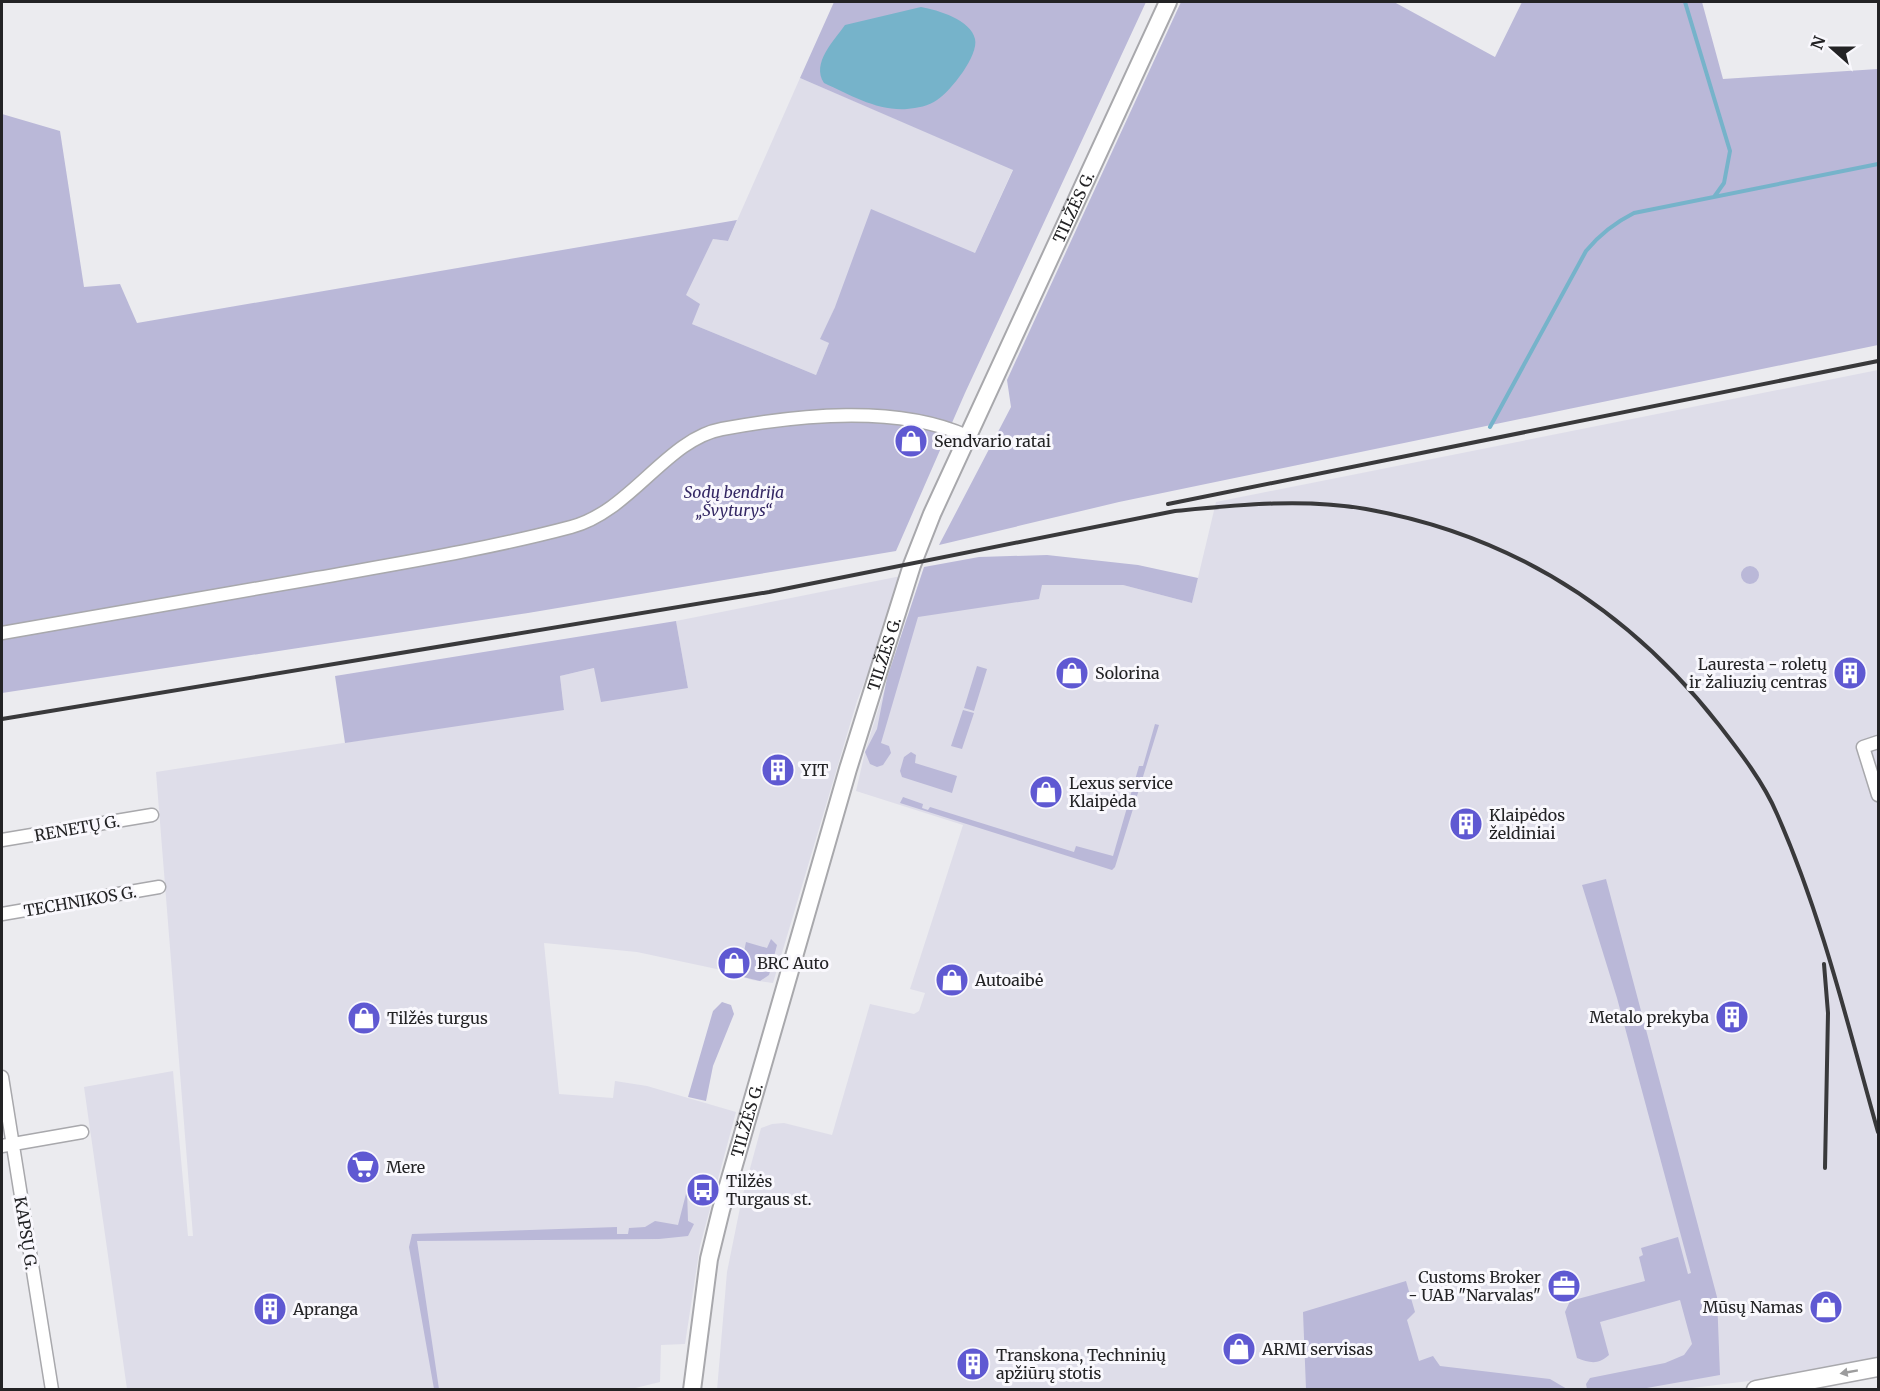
<svg xmlns="http://www.w3.org/2000/svg" width="1880" height="1391" font-family="Merriweather,serif">
	<style>
		.built { fill: #dedde9 }
		.green { fill: #bab8d8 }
		.water { fill: #76b3ca }
		.lines { fill: none; stroke-linecap: round; stroke-linejoin: round }
		.stream { stroke: #76b3ca; stroke-width: 4 }
		.street-casing { stroke: #a8a8ac; stroke-width: 15 }
		.secondary-casing { stroke: #a8a8ac; stroke-width: 20 }
		.primary-casing { stroke: #a8a8ac; stroke-width: 21 }
		.street { stroke: #fff; stroke-width: 12 }
		.secondary { stroke: #fff; stroke-width: 16 }
		.primary { stroke: #fff; stroke-width: 18 }
		.rail { stroke: #39393b; stroke-width: 4 }
		.oneway { fill: #9c9c9d }
		.labels { text-anchor: middle; stroke-width: 6; stroke-linejoin: round; paint-order: stroke }
		.street-label { font-size: 16px; fill: #232325; stroke: #f9f8fd }
		.poi-label { font-size: 16px; fill: #232325; stroke: #f9f8fd; text-anchor: start }
		.park-label { font-size: 16px; font-style: italic; fill: #342864; stroke: #f9f8fd }
	</style>
	<rect width="100%" height="100%" fill="#ebebef"/>
	<path class="built" d="M800 78 1013 169 975 253 835 307 821 339 829 343 816 375 692 324 685 295 713 239 728 241Z
		M1878 370V1359L1814 1373 1675 1390H717L727 1272 742 1198 761 1128 772 1124 784 1123 832 1135 870 1004 914 1014 919 1011 925 993 910 989 963 825 856 791 865 752 907 617 1042 585H1123L1192 603 1216 502Z
		M901 576 880 642 857 701 773 983 752 980 726 971 637 952 544 943 559 1094 613 1098 615 1081 647 1086 736 1112 700 1246 685 1344 661 1345 660 1382 627 1390 127 1389 84 1087 173 1071 188 1236H193L156 772 564 709 560 676 595 668 688 688 676 621Z"/>
	<path class="green" d="M834 2H1146L965 393 896 551 528 613 2 693V114L60 131 84 287 120 284 137 323 737 220 728 241 713 239 686 295 700 304 692 324 816 375 829 343 820 339 835 307 871 209 975 253 1013 170 800 78Z
		M1181 2H1394L1495 57 1522 2H1702L1723 79 1878 69V345L1119 502 939 545 1011 407 1007 380Z
		M1047 555 1138 565 1198 578 1192 603 1123 585H1042L1039 599 918 617 881 743 889 746 891 753 883 765 877 767 870 764 865 752 877 729 887 678 924 567 979 557Z
		M1741 575a9 9 0 1 1 18 0a9 9 0 1 1-18 0Z
		M676 621 688 688 601 702 594 668 560 676 564 710 345 743 335 676Z
		M977 666 987 669 974 711 964 708Z
		M963 710 974 713 962 749 951 746Z
		M1155 724 1159 725 1115 867 1112 870 900 803 903 797 923 804 922 808 928 810 930 807 1074 852 1076 846 1113 856 1139 766H1143Z
		M911 752 916 755 915 763 957 776 952 793 902 777 900 771 904 757Z
		M1606 879 1717 1297 1720 1375 1641 1389H1587L1586 1384 1590 1378 1665 1363 1684 1355 1692 1344 1680 1300 1600 1322 1609 1355C1598 1365 1590 1363 1577 1358L1565 1312 1570 1301 1645 1281 1639 1257 1643 1255 1641 1248 1678 1237 1688 1274 1691 1273 1617 998 1582 885Z
		M771 939 777 945 769 975 760 981 739 976 746 942 767 948Z
		M722 1002 731 1005 734 1014 713 1066 706 1101 688 1097 713 1011Z
		M687 1190 688 1221 694 1224 688 1236 659 1239 417 1241 439 1389H434L409 1247 412 1234 617 1227V1234H628L629 1228 645 1227 655 1221 678 1225Z
		M1406 1281 1415 1312 1407 1320 1419 1361 1433 1356 1440 1366 1550 1379 1567 1389H1306L1303 1312Z"/>
	<path class="water" d="M921 7C938 10 971 20 975 39 979 55 951 91 937 100 929 106 917 108 907 109 877 111 850 95 824 83 811 63 834 41 845 25Z"/>
	<g class="lines">
		<path class="stream" d="M1685 2 1730 151 1724 183 1714 197
			M1490 427 1586 251C1600 234 1614 223 1634 213L1878 164"/>
		<defs>
			<path id="street" d="M2 633C107 615 212 596 317 578 401 563 488 549 571 527 630 512 667 439 722 429 797 415 896 404 967 436
				M1878 742 1863 747 1878 795
				M2 840 152 815
				M2 914 159 887
				M2 1077 52 1390
				M2 1146 82 1132"/>
			<g id="secondary">
				<path id="s1" d="M692 1390 709 1259 721 1210 848 769 912 565 932 514 1168 2"/>
			</g>
			<path id="primary" d="M1756 1390 1878 1367"/>
		</defs>
		<use href="#street" class="street-casing"/>
		<use href="#secondary" class="secondary-casing"/>
		<use href="#primary" class="primary-casing"/>
		<use href="#street" class="street"/>
		<use href="#secondary" class="secondary"/>
		<use href="#primary" class="primary"/>
		<path class="rail" d="M1168 504 1878 361
			M2 719 769 592 1175 511C1237 505 1303 498 1366 509 1512 535 1628 609 1719 725 1740 752 1764 783 1777 814 1822 916 1848 1026 1878 1132
			M1824 964 1828 1013 1825 1168"/>
	</g>
	<defs><path id="oneway-solid" d="M-6-.8H1V-3.2L6.5 0L1 3.2V.8H-6Z" transform="scale(1.5)"/></defs>
	<use class="oneway" href="#oneway-solid" transform="translate(1849 1372) rotate(170)"/>
	<defs>
		<symbol id="shop-disc" viewBox="-11 -11 22 22"><circle r="9.5" fill="#5f59d2" stroke="#f9f8fd"/><path d="M-5-2.5h2.3a2.7 3.5 0 0 1 5.4 0H5L5.5 6h-11ZM-1.5-2.5h3a1.5 2.3 0 0 0-3 0Z" fill="#fff"/></symbol>
		<symbol id="building-disc" viewBox="-11 -11 22 22"><circle r="9.5" fill="#5f59d2" stroke="#f9f8fd"/><path d="M-4-6H4V6H1V3H-1V6H-4ZM-2.5-4.3h1.7v1.8h-1.7ZM.8-4.3h1.7v1.8H.8ZM-2.5-1h1.7V.8h-1.7ZM.8-1h1.7V.8H.8Z" fill="#fff"/></symbol>
		<symbol id="supermarket-disc" viewBox="-11 -11 22 22"><circle r="9.5" fill="#5f59d2" stroke="#f9f8fd"/><path d="M-6-5.5h2.5l.6 2H6L4.5 2H-2.5L-4.4-4H-6ZM-1.5 3.2a1.3 1.3 0 1 0 .1 0ZM3 3.2a1.3 1.3 0 1 0 .1 0Z" fill="#fff"/></symbol>
		<symbol id="bus-disc" viewBox="-11 -11 22 22"><circle r="9.5" fill="#5f59d2" stroke="#f9f8fd"/><path d="M-5-6H5V4H4V6H2V4H-2V6H-4V4H-5ZM-3.5-4V0h7V-4ZM-3.5 1.2v1.5H-2V1.2ZM2 1.2v1.5H3.5V1.2Z" fill="#fff"/></symbol>
		<symbol id="office-disc" viewBox="-11 -11 22 22"><circle r="9.5" fill="#5f59d2" stroke="#f9f8fd"/><path d="M-6-3h4V-5.5h4V-3h4V5H-6ZM-1-4.5V-3h2v-1.5ZM-6 0V1H6V0Z" fill="#fff"/></symbol>
	</defs>
	<g fill-rule="evenodd">
		<use href="#shop-disc" x="892" y="422" width="38" height="38"/>
		<use href="#shop-disc" x="1053" y="654" width="38" height="38"/>
		<use href="#building-disc" x="1831" y="654" width="38" height="38"/>
		<use href="#building-disc" x="759" y="751" width="38" height="38"/>
		<use href="#shop-disc" x="1027" y="773" width="38" height="38"/>
		<use href="#building-disc" x="1447" y="805" width="38" height="38"/>
		<use href="#shop-disc" x="715" y="944" width="38" height="38"/>
		<use href="#shop-disc" x="933" y="961" width="38" height="38"/>
		<use href="#building-disc" x="1713" y="998" width="38" height="38"/>
		<use href="#shop-disc" x="345" y="999" width="38" height="38"/>
		<use href="#supermarket-disc" x="344" y="1148" width="38" height="38"/>
		<use href="#bus-disc" x="684" y="1171" width="38" height="38"/>
		<use href="#office-disc" x="1545" y="1267" width="38" height="38"/>
		<use href="#shop-disc" x="1807" y="1288" width="38" height="38"/>
		<use href="#building-disc" x="251" y="1290" width="38" height="38"/>
		<use href="#shop-disc" x="1220" y="1330" width="38" height="38"/>
		<use href="#building-disc" x="954" y="1345" width="38" height="38"/>
	</g>
	<g class="labels">
		<g class="street-label">
			<text dy="6" stroke="none"><textPath href="#s1" startOffset="1248">TILŽĖS G.</textPath></text>
			<text dy="6" stroke="none"><textPath href="#s1" startOffset="762">TILŽĖS G.</textPath></text>
			<text transform="translate(77 828) rotate(-10)" y="6">RENETŲ G.</text>
			<text transform="translate(80 901) rotate(-10)" y="6">TECHNIKOS G.</text>
			<text dy="6" stroke="none"><textPath href="#s1" startOffset="276">TILŽĖS G.</textPath></text>
			<text transform="translate(26 1233) rotate(81)" y="6">KAPSŲ G.</text>
		</g>
		<g class="poi-label">
			<text x="934" y="447">Sendvario ratai</text>
			<text x="1827" y="670" text-anchor="end">Lauresta - roletų<tspan x="1827" dy="18">ir žaliuzių centras</tspan></text>
			<text x="1095" y="679">Solorina</text>
			<text x="801" y="776">YIT</text>
			<text x="1069" y="789">Lexus service<tspan x="1069" dy="18">Klaipėda</tspan></text>
			<text x="1489" y="821">Klaipėdos<tspan x="1489" dy="18">želdiniai</tspan></text>
			<text x="757" y="969">BRC Auto</text>
			<text x="975" y="986">Autoaibė</text>
			<text x="1709" y="1023" text-anchor="end">Metalo prekyba</text>
			<text x="387" y="1024">Tilžės turgus</text>
			<text x="386" y="1173">Mere</text>
			<text x="726" y="1187">Tilžės<tspan x="726" dy="18">Turgaus st.</tspan></text>
			<text x="1541" y="1283" text-anchor="end">Customs Broker<tspan x="1541" dy="18">- UAB "Narvalas"</tspan></text>
			<text x="1803" y="1313" text-anchor="end">Mūsų Namas</text>
			<text x="293" y="1315">Apranga</text>
			<text x="1262" y="1355">ARMI servisas</text>
			<text x="996" y="1361">Transkona, Techninių<tspan x="996" dy="18">apžiūrų stotis</tspan></text>
		</g>
		<g class="park-label">
			<text x="734" y="498">Sodų bendrija<tspan x="734" dy="18">„Švyturys“</tspan></text>
		</g>
	</g>
	<rect width="1880" height="1391" fill="none" stroke="#232325" stroke-width="6"/>
	<g transform="translate(1832 48) rotate(291)" stroke="#f9f8fd" stroke-width="4.5" paint-order="stroke">
	<path d="M0-4.5L10 22L0 15L-10 22Z" fill="#232325"/>
	<text y="-9" font-size="16" font-weight="bold" text-anchor="middle" fill="#232325">N</text>
	</g>
</svg>
